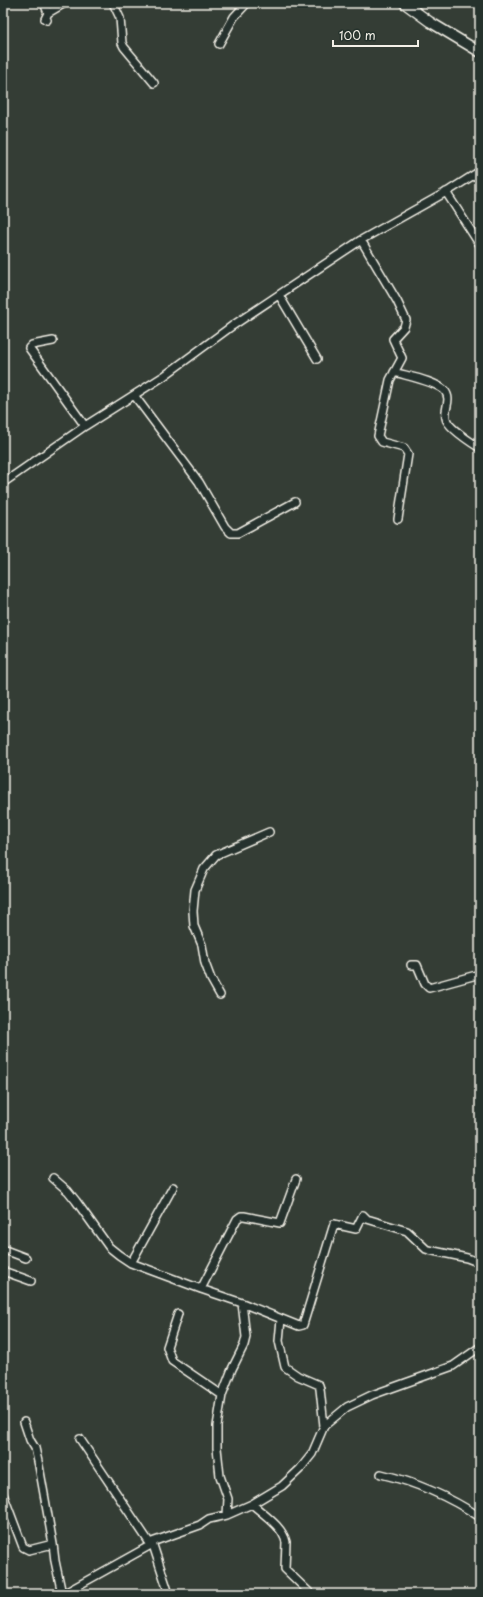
<svg xmlns="http://www.w3.org/2000/svg" width="483" height="1597" font-family="'Playpen Sans',sans-serif">
	<style>
		.lines { fill: none; stroke-linecap: round; stroke-linejoin: round }
		.street-casing { stroke: #f4f1e8; stroke-width: 10 }
		.secondary-casing { stroke: #f4f1e8; stroke-width: 12 }
		.street { stroke: #26332d; stroke-width: 7 }
		.secondary { stroke: #26332d; stroke-width: 9 }
	</style>
	<rect width="100%" height="100%" fill="#343d35"/>
	<filter id="ink" filterUnits="userSpaceOnUse"><feTurbulence type="fractalNoise" baseFrequency=".025" numOctaves="2"/><feDisplacementMap in="SourceGraphic" scale="8" xChannelSelector="R" yChannelSelector="G"/><feConvolveMatrix kernelMatrix="1 2 1 2 8 2 1 2 1" color-interpolation-filters="sRGB"/></filter>
	<g filter="url(#ink)">
		<g class="lines">
			<defs>
				<path id="street" d="M44 3 48 13 45 19 47 20
					M113 3 120 18 122 43 124 47 154 83
					M48 13 65 3
					M219 44 234 17 247 3
					M446 192 480 245
					M361 240 397 301 406 320 404 327 393 339 402 358 390 380 378 436 382 442 404 448 408 454 398 519
					M279 295 317 359
					M53 341 32 345 29 348 85 426
					M394 372C407 376 436 381 445 391 452 400 444 408 446 418 447 427 472 443 480 448
					M134 395 199 482 225 527 231 533H238L295 502
					M3 483 85 426 164 376 232 326 361 240 450 190 480 171
					M411 965H417L425 984 429 988 480 974
					M220 995 211 979 205 963 202 945 194 926 193 911 195 890 204 869 216 855 269 832
					M53 1178 68 1191 76 1201 109 1247 119 1255 131 1263 201 1289 242 1303 299 1326 303 1325 334 1224 356 1229 363 1215 367 1219 407 1231 426 1249 429 1250 467 1258 480 1263
					M5 1250 26 1258
					M131 1263 173 1187
					M3 1271 31 1281
					M201 1289 237 1219 241 1216H244L280 1223 296 1179
					M178 1314 167 1347 172 1361 222 1395
					M281 1319 279 1341 285 1367 298 1376 319 1385 320 1389 324 1426
					M24 1422 30 1440 35 1448 39 1466 53 1544 55 1561 62 1594
					M80 1439 151 1545
					M381 1474C415 1482 451 1498 480 1517
					M3 1494 23 1547 29 1550 53 1544
					M252 1504C264 1515 282 1526 286 1542L285 1569 311 1594
					M227 1515 228 1499 220 1476 217 1448V1426L222 1395 232 1369 244 1345 246 1337 242 1303
					M152 1542 169 1594
					M63 1594 151 1545 152 1542 200 1525 209 1519 227 1515 252 1504 282 1486 300 1469 312 1454 324 1426 347 1407 372 1395 453 1366 480 1347"/>
				<path id="secondary" d="M404 3 430 22 480 52"/>
			</defs>
			<use href="#street" class="street-casing"/>
			<use href="#secondary" class="secondary-casing"/>
			<use href="#street" class="street"/>
			<use href="#secondary" class="secondary"/>
		</g>
	</g>
	<rect width="483" height="1597" fill="none" stroke="#26332d" stroke-width="16"/>
	<rect x="8" y="8" width="467" height="1581" fill="none" stroke="#f4f1e8" stroke-width="1.5" filter="url(#ink)"/>
	<path d="M333 40v6h85v-6" fill="none" stroke="#f4f1e8" stroke-width="2"/>
	<text x="339" y="40" font-size="12" fill="#f4f1e8" stroke="#26332d" stroke-width="3" paint-order="stroke">100 m</text>
</svg>
